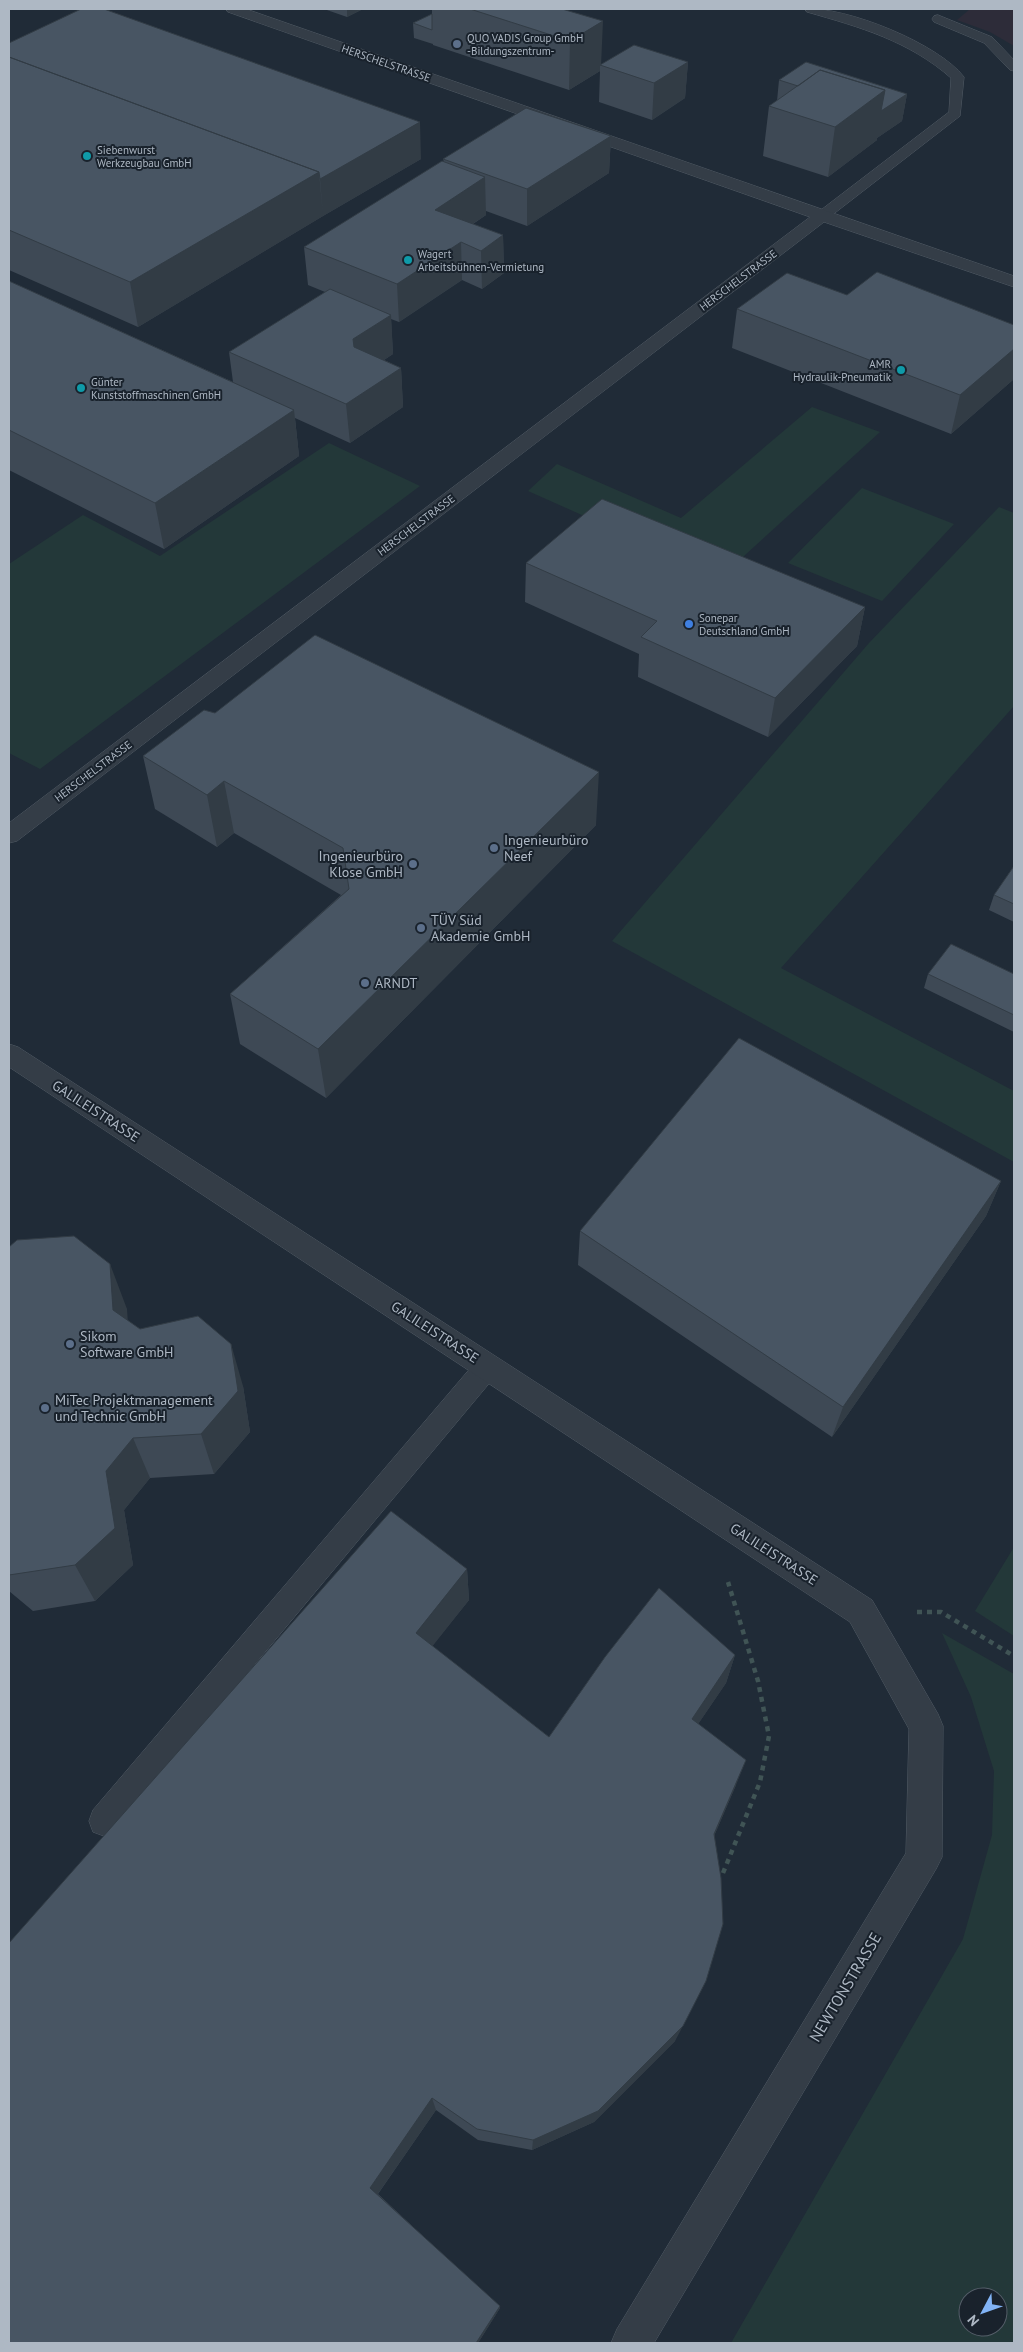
<svg xmlns="http://www.w3.org/2000/svg" width="1023" height="2352" font-family="'PT Sans',sans-serif">
	<style>
		.medical { fill: #2d2c39 }
		.green { fill: #233839; fill-rule: evenodd }
		.lines { fill: none; stroke-linecap: round; stroke-linejoin: round }
		.lane-casing { stroke: #515b65; stroke-width: 1 }
		.street-casing { stroke: #515b65; stroke-width: 1 }
		.path { stroke: #405455; stroke-width: 4.5; stroke-dasharray: 5 5; stroke-linecap: butt }
		.lane { fill: #343d47; fill-rule: evenodd }
		.street { fill: #343d47; fill-rule: evenodd }
		.wall { fill: #3e4955 }
		.shaded-wall { fill: #323c45 }
		.building { fill: #485563; stroke: #323c45 }
		.service-dot { fill: #5c6f8a; stroke: #19222c; stroke-width: 2 }
		.culture-dot { fill: #0f9aa8; stroke: #19222c; stroke-width: 2 }
		.shop-dot { fill: #3f7fe0; stroke: #19222c; stroke-width: 2 }
		.labels { text-anchor: middle; stroke-width: 4; stroke-linejoin: round; paint-order: stroke }
		.far-poi-label { font-size: 11px; fill: #aeb8c4; stroke: #19222c; text-anchor: start }
		.far-street-label { font-size: 11px; fill: #aeb8c4; stroke: #19222c }
		.poi-label { font-size: 14px; fill: #aeb8c4; stroke: #19222c; text-anchor: start }
		.street-label { font-size: 14px; fill: #aeb8c4; stroke: #19222c }
		.near-street-label { font-size: 16px; fill: #aeb8c4; stroke: #19222c }
	</style>
	<rect width="100%" height="100%" fill="#202b37"/>
	<path class="medical" d="M970 9H1014V46L990 32 957 20Z"/>
	<path class="green" d="M812 407 880 432 721 577 528 491 557 464 681 518Z
		M329 443 420 486 40 769 9 753V564L83 515 160 556Z
		M862 488 954 524 882 601 788 563Z
		M999 507 1014 513V706L781 968 1014 1091V1162L612 941 869 643Z
		M1014 1547V1636L975 1611Z
		M942 1633 1014 1674V2343H731L963 1939 992 1835 994 1771 971 1697ZM968 2297H998V2327H968Z"/>
	<g class="lines">
		<defs>
			<path id="lane" d="M805 9C846 6 939 44 964 77L960 116 827 219H817L815 216 817 213 949 112 951 78C909 41 860 27 807 12Z
				M938 15 992 37 1014 60V71L1010 70 984 43 934 22 932 19 934 16Z
				M488 1355 497 1358 501 1366 497 1374 115 1832 104 1836 93 1832 89 1821 93 1810 479 1358Z"/>
			<path id="street" d="M226 9H246L1014 276V287L824 222 17 841 9 843V823L810 217 228 12Z
				M9 1044 18 1047 872 1600 938 1714 943 1726 942 1857 936 1869 654 2343H611L617 2329 906 1853 909 1729 850 1622 9 1067Z"/>
		</defs>
		<use href="#lane" class="lane-casing"/>
		<use href="#street" class="street-casing"/>
		<path class="path" d="M917 1612H941L1014 1656
			M723 1873 760 1782 769 1736 758 1681 728 1582"/>
		<use href="#lane" class="lane"/>
		<use href="#street" class="street"/>
	</g>
	<path class="wall" d="M324 9H363L347 17Z
		M432 9H562L601 65 688 62 685 98 652 120 599 102 600 71 569 90 433 45V44L414 38 413 23 432 14Z
		M9 43 421 159 323 216 138 327 9 270Z
		M779 80 907 94 902 121 877 138V140L828 177 763 156 769 106 777 101Z
		M611 136 609 173 527 226 486 211V215L473 224 503 235 504 273 482 289 462 280 399 322 391 319 393 354 384 360 401 368 403 407 350 443 295 418 299 456 164 549 9 470V281L233 382 229 352 325 292 308 285 304 247 444 162 443 159Z
		M847 295 1014 325V379L951 434 732 348 737 309Z
		M526 563 865 607 857 646 768 737 638 677 639 654 525 602Z
		M143 756 596 825 326 1098 240 1044 230 994 341 895 234 833 217 847 155 809Z
		M1014 866V922L989 910 994 895Z
		M928 974H1014V1032L924 988Z
		M1001 1181 986 1216 832 1437 578 1265 580 1231Z
		M9 1247 127 1309V1320L140 1329 243 1386 250 1432 214 1474 150 1478 124 1510 133 1565 95 1601 33 1611 9 1591Z
		M467 1569 469 1600 432 1646 549 1737 735 1655 726 1683 698 1724 736 1785 714 1836 675 2041 594 2122 532 2150 478 2140 436 2110 378 2194 500 2308 478 2343H9Z"/>
	<path class="shaded-wall" d="M347 9H363L347 17Z
		M603 21 601 66 600 65V71L569 90 570 41Z
		M688 62 685 98 652 120 654 83Z
		M885 90 907 94 902 121 877 138V140L828 177 835 127Z
		M420 122 421 159 323 216 320 179Z
		M611 136 609 173 527 226V189Z
		M319 172 323 216 138 327 130 282Z
		M485 177 486 215 436 248 435 210Z
		M503 235 504 273 482 289 481 251Z
		M461 242 462 280 399 322 397 284Z
		M391 315 393 354 356 378 353 339Z
		M1014 349V379L951 434 960 395Z
		M401 368 403 407 350 443 346 404Z
		M294 410 299 456 164 549 155 503Z
		M865 607 857 646 768 737 775 698Z
		M599 772 596 825 326 1098 318 1049Z
		M224 781 234 833 217 847 207 795Z
		M1001 1181 986 1216 832 1437 843 1407Z
		M110 1264 127 1309 130 1353 113 1310Z
		M231 1344 243 1386 250 1432 214 1474 201 1434Z
		M133 1438 150 1478 124 1510 133 1565 95 1601 75 1565 106 1471Z
		M467 1569 469 1600 420 1662 416 1633Z
		M735 1655 726 1683 684 1745 692 1719Z
		M746 1760 736 1785 705 1857 714 1834Z
		M683 2026 675 2041 594 2122 532 2150 533 2140Z
		M432 2098 436 2110 377 2195 370 2188Z
		M500 2306V2308L478 2343H476Z"/>
	<path class="building" d="M81 9H104L420 122 320 179 319 172 9 57V43Z
		M470 9H562L603 21 570 41Z
		M432 14V30L413 23Z
		M634 45 688 62 654 83 600 65Z
		M9 57 319 172 130 282 9 230Z
		M806 62 907 94 881 111 885 90 820 70 798 86 779 80Z
		M820 70 885 90 835 127 769 106Z
		M526 108 611 136 527 189 443 159Z
		M442 161 485 177 435 210 503 235 481 251 461 242 397 284 304 247Z
		M877 272 1014 325V349L960 395 737 309 787 273 847 295Z
		M9 281 294 410 155 503 9 430Z
		M330 289 391 315 353 339 354 347 401 368 346 404 229 352Z
		M602 499 865 607 775 698 641 637 657 621 526 563Z
		M315 635 599 772 318 1049 230 994 349 889 343 848 224 781 207 795 143 756 204 710 215 713Z
		M1014 866V904L994 895Z
		M951 944 1014 974V1015L928 974Z
		M739 1038 1001 1181 843 1407 580 1231Z
		M74 1236 110 1264 113 1310 140 1329 198 1316 231 1344 238 1391 201 1434 133 1438 106 1471 115 1528 75 1565 9 1575V1247L17 1240Z
		M391 1511 467 1569 416 1633 549 1737 605 1657 659 1588 735 1655 692 1719 746 1760 714 1834 721 1878 723 1924 706 1981 683 2026 598 2111 533 2140 477 2129 432 2098 370 2188 500 2306 476 2343H9V1943Z"/>
	<g class="service-dot">
		<circle cx="457" cy="44" r="5"/>
		<circle cx="494" cy="848" r="5"/>
		<circle cx="413" cy="864" r="5"/>
		<circle cx="421" cy="928" r="5"/>
		<circle cx="365" cy="983" r="5"/>
		<circle cx="70" cy="1344" r="5"/>
		<circle cx="45" cy="1408" r="5"/>
	</g>
	<g class="culture-dot">
		<circle cx="87" cy="156" r="5"/>
		<circle cx="408" cy="260" r="5"/>
		<circle cx="901" cy="370" r="5"/>
		<circle cx="81" cy="388" r="5"/>
	</g>
	<circle class="shop-dot" cx="689" cy="624" r="5"/>
	<g class="labels">
		<g class="far-poi-label">
			<text x="467" y="42">QUO VADIS Group GmbH<tspan x="467" dy="13">-Bildungszentrum-</tspan></text>
			<text x="97" y="154">Siebenwurst<tspan x="97" dy="13">Werkzeugbau GmbH</tspan></text>
			<text x="418" y="258">Wagert<tspan x="418" dy="13">Arbeitsbühnen-Vermietung</tspan></text>
			<text x="891" y="368" text-anchor="end">AMR<tspan x="891" dy="13">Hydraulik-Pneumatik</tspan></text>
			<text x="91" y="386">Günter<tspan x="91" dy="13">Kunststoffmaschinen GmbH</tspan></text>
			<text x="699" y="622">Sonepar<tspan x="699" dy="13">Deutschland GmbH</tspan></text>
		</g>
		<g class="far-street-label">
			<text transform="translate(386 63) rotate(19)" y="4">HERSCHELSTRASSE</text>
			<text transform="translate(738 280) rotate(-37)" y="4">HERSCHELSTRASSE</text>
			<text transform="translate(416 525) rotate(-37)" y="4">HERSCHELSTRASSE</text>
			<text transform="translate(93 771) rotate(-37)" y="4">HERSCHELSTRASSE</text>
		</g>
		<g class="poi-label">
			<text x="504" y="845">Ingenieurbüro<tspan x="504" dy="16">Neef</tspan></text>
			<text x="403" y="861" text-anchor="end">Ingenieurbüro<tspan x="403" dy="16">Klose GmbH</tspan></text>
			<text x="431" y="925">TÜV Süd<tspan x="431" dy="16">Akademie GmbH</tspan></text>
			<text x="375" y="988">ARNDT</text>
			<text x="80" y="1341">Sikom<tspan x="80" dy="16">Software GmbH</tspan></text>
			<text x="55" y="1405">MiTec Projektmanagement<tspan x="55" dy="16">und Technic GmbH</tspan></text>
		</g>
		<g class="street-label">
			<text transform="translate(96 1111) rotate(33)" y="5">GALILEISTRASSE</text>
			<text transform="translate(435 1332) rotate(33)" y="5">GALILEISTRASSE</text>
			<text transform="translate(774 1554) rotate(33)" y="5">GALILEISTRASSE</text>
		</g>
		<g class="near-street-label">
			<text transform="translate(845 1987) rotate(-59)" y="6">NEWTONSTRASSE</text>
		</g>
	</g>
	<rect width="1023" height="2352" fill="none" stroke="#aeb8c4" stroke-width="20"/>
	<g transform="translate(983 2312) rotate(229)"><circle r="24" fill="#19222c" stroke="#555e69"/>
	<path d="M0-4L9 19L0 12L-9 19Z" fill="#82b4f6"/>
	<text y="-8" font-size="14" font-weight="bold" text-anchor="middle" fill="#aeb8c4">N</text>
	</g>
</svg>
